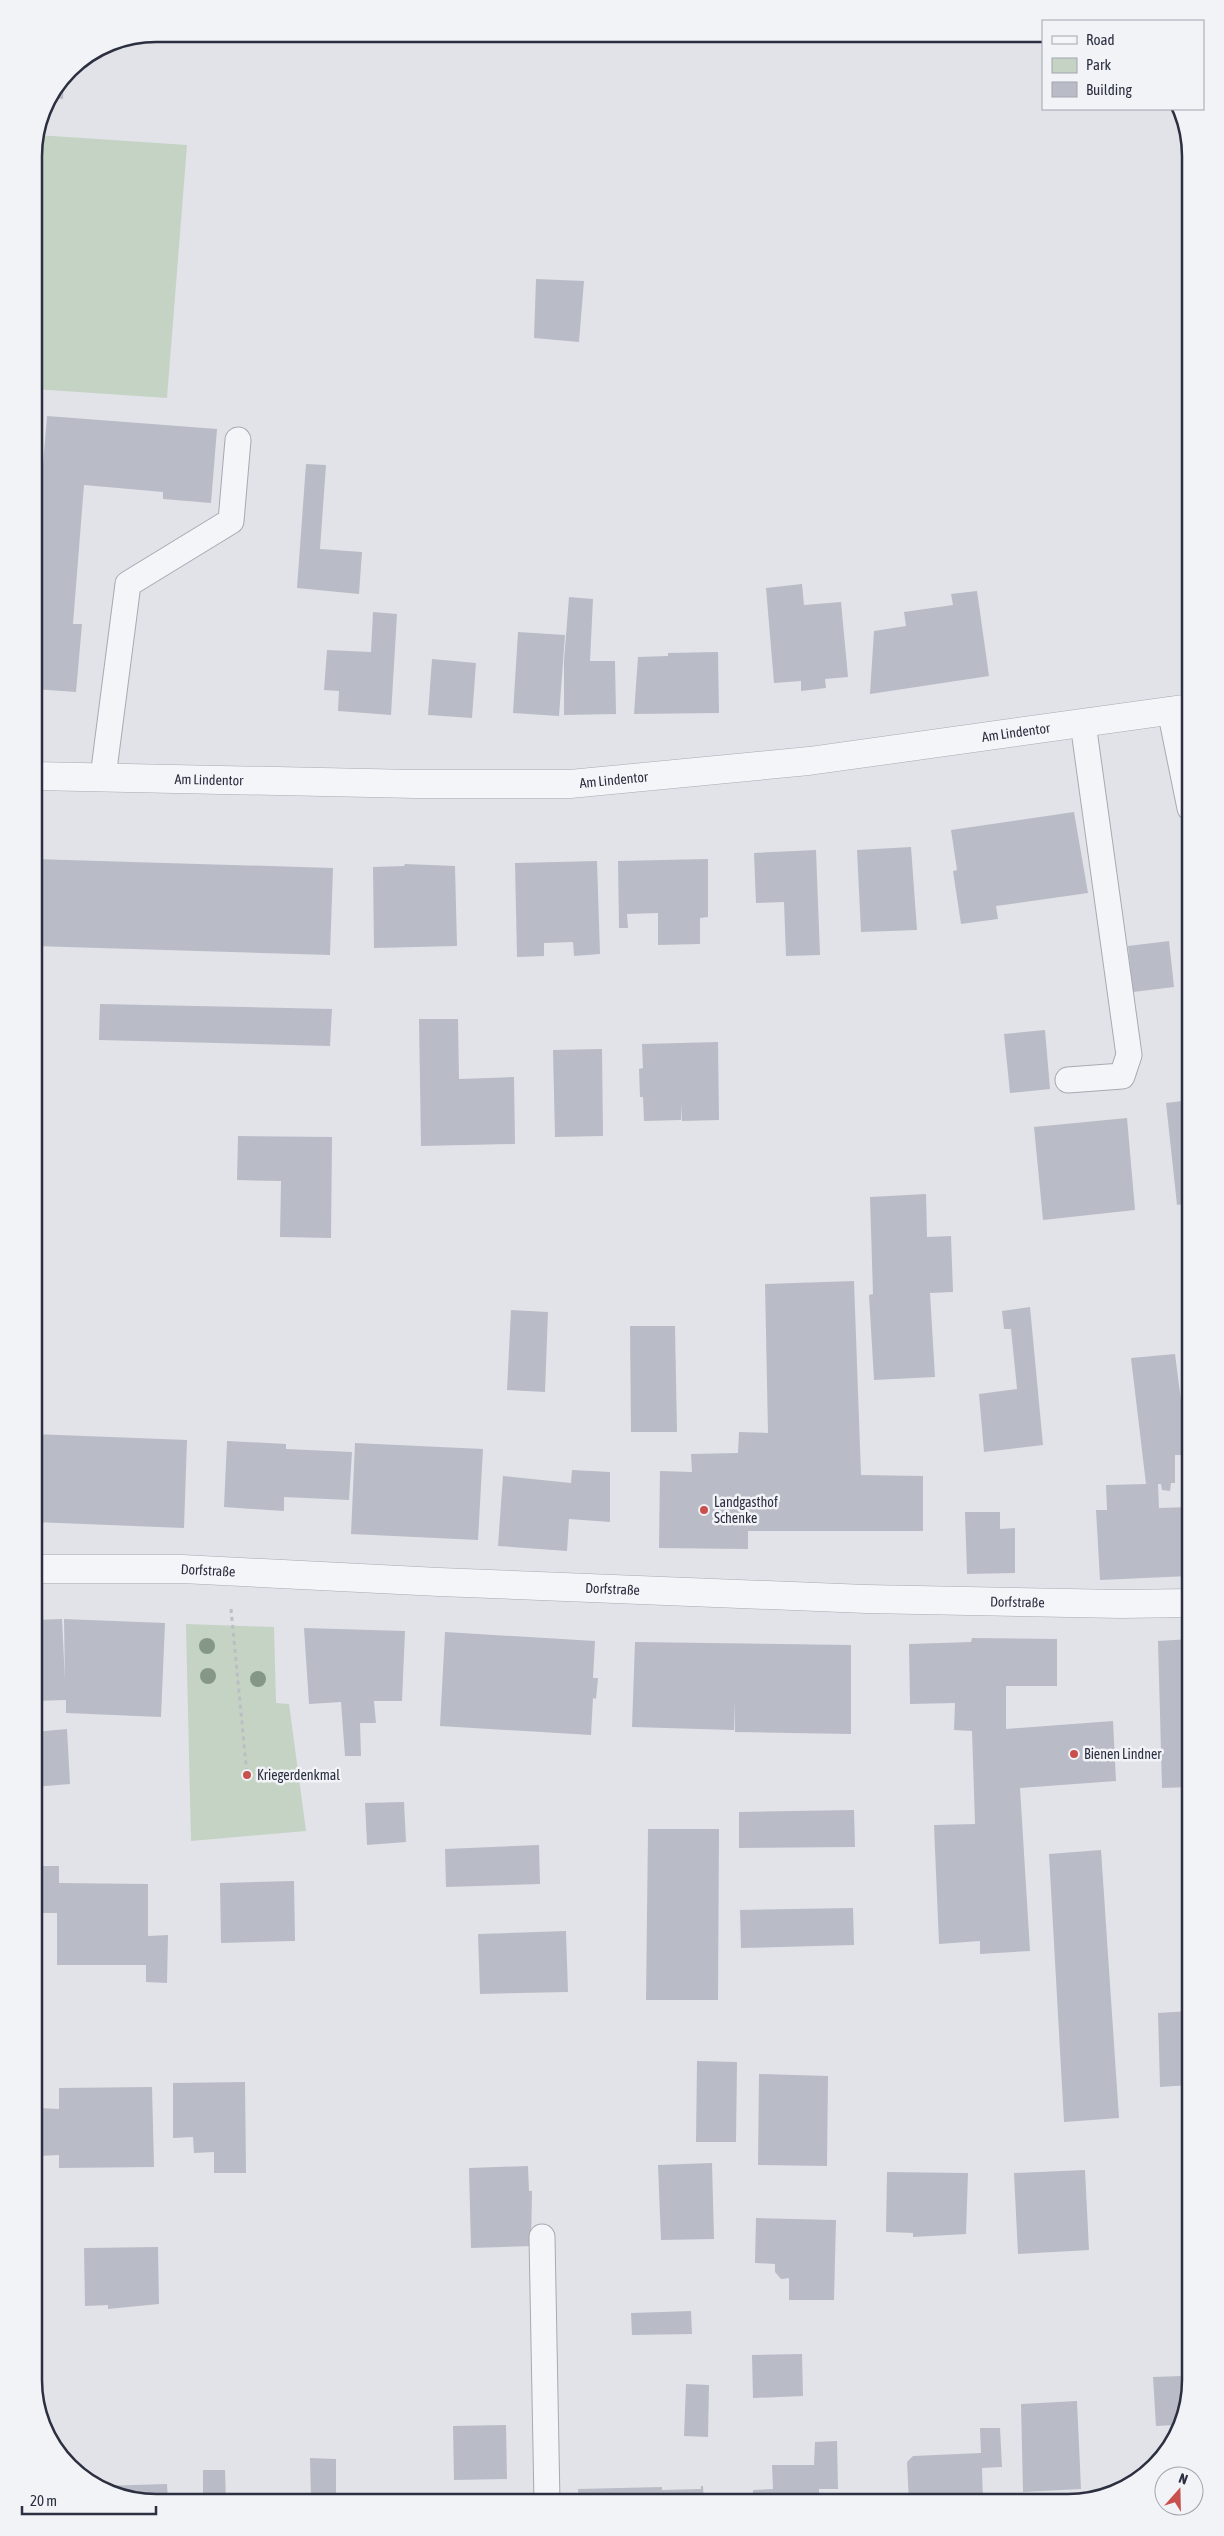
<svg xmlns="http://www.w3.org/2000/svg" width="1224" height="2536" font-family="'Asap Condensed',sans-serif">
	<style>
		.green { fill: #c4d3c3 }
		.building { fill: #b9bcc6 }
		.lines { fill: none; stroke-linecap: round; stroke-linejoin: round }
		.lane-casing { stroke: #a7a9b3; stroke-width: 27 }
		.street-casing { stroke: #a7a9b3; stroke-width: 29 }
		.path { stroke: #bcbec4; stroke-width: 3; stroke-dasharray: 4 4; stroke-linecap: butt }
		.lane { stroke: #f4f5f8; stroke-width: 25 }
		.street { stroke: #f4f5f8; stroke-width: 28 }
		.tree { fill: #859888 }
		.poi-dot { fill: #c8504d; stroke: #f1f3f7; stroke-width: 2 }
		.labels { text-anchor: middle; stroke-width: 5; stroke-linejoin: round; paint-order: stroke }
		.street-label { font-size: 14px; fill: #2b2f40; stroke: #f1f3f7 }
		.poi-label { font-size: 14px; fill: #2b2f40; stroke: #f1f3f7; text-anchor: start }
		.rim { fill: none; stroke: #2b2f40; stroke-width: 2.5 }
	</style>
	<rect width="100%" height="100%" fill="#e2e3e9"/>
	<path class="green" d="M37 135 187 145 167 398 34 389V149Z
		M186 1624 274 1627 276 1703 289 1704 306 1831 191 1841Z"/>
	<path class="building" d="M64 78 63 99 51 98Z
		M536 279 584 281 579 342 534 338Z
		M47 416 217 429 211 503 163 499V492L84 485 73 624H82L76 692 34 689V464L43 465Z
		M306 464 326 465 320 549 362 552 359 594 297 588Z
		M802 584 804 605 841 602 848 677 825 679 826 688 801 691V681L774 683 766 588Z
		M977 591 989 676 870 694 874 631 906 626 904 612 953 605 951 594Z
		M569 597 593 599 590 661H615L616 714 564 715V661Z
		M373 612 397 614 391 715 338 711 339 691 324 690 327 650 371 652Z
		M518 632 565 635 559 716 513 713Z
		M718 652 719 713 634 714 638 657 668 656V653Z
		M432 659 476 663 472 718 428 715Z
		M1074 812 1088 893 996 906 998 919 961 924 953 871 957 870 951 830Z
		M911 847 917 930 861 932 857 850Z
		M816 850 820 955 786 956 784 902 756 903 754 853Z
		M34 859 333 868 330 955 34 946Z
		M708 859V917L700 918V944L658 945V913L627 914 628 928H619L618 861Z
		M597 861 600 954 574 956 573 942 544 943V956L517 957 515 863Z
		M405 864 455 866 457 946 374 948 373 867 404 866Z
		M1169 941 1174 987 1133 992 1128 946Z
		M100 1004 332 1009 330 1046 99 1040Z
		M419 1019H458L459 1079 514 1077 515 1144 421 1146Z
		M1045 1030 1050 1089 1010 1093 1004 1034Z
		M718 1042 719 1120 682 1121 681 1104V1120L644 1121 643 1097H640L639 1069 643 1068 642 1044Z
		M602 1049 603 1136 555 1137 553 1050Z
		M1190 1100V1203L1177 1205 1166 1103Z
		M1127 1118 1135 1210 1043 1220 1034 1127Z
		M238 1136 332 1137 331 1238 280 1237 281 1181 237 1180Z
		M926 1194 927 1237 951 1236 953 1292 930 1293 935 1377 874 1380 869 1295 873 1294 870 1197Z
		M854 1281 861 1475 923 1476V1531H748V1549L659 1548 660 1471 692 1472 691 1454 738 1453 739 1432 768 1433 765 1284Z
		M1030 1307 1043 1445 984 1452 979 1394 1017 1389 1011 1329H1004L1002 1311Z
		M511 1310 548 1312 545 1392 507 1390Z
		M630 1326H675L677 1432H631Z
		M1175 1354 1188 1455H1175V1483H1171L1170 1491 1162 1490 1161 1484H1158L1159 1508 1190 1507V1576L1100 1580 1096 1510H1107L1106 1485 1146 1484 1131 1358Z
		M34 1434 187 1440 184 1528 34 1522Z
		M227 1441 286 1444V1449L352 1452 349 1500 284 1497V1511L224 1507Z
		M355 1443 483 1449 478 1540 351 1534Z
		M572 1470 610 1472V1522L569 1519 567 1551 498 1546 503 1476 571 1483Z
		M965 1512H1000V1529L1015 1528V1573L967 1574Z
		M62 1619 65 1681 64 1619 165 1623 161 1717 66 1713V1700L34 1701V1620Z
		M304 1628 405 1631 402 1701H374L376 1723H360L361 1756H345L341 1702 309 1704Z
		M445 1632 595 1641 593 1678H598L596 1699 593 1698 591 1735 440 1726Z
		M972 1638 1057 1639V1686H1006V1729L1113 1721 1116 1781 1020 1788 1030 1951 980 1954V1941L939 1944 934 1825 975 1824 972 1731 954 1730 955 1703 910 1704 909 1644 971 1642Z
		M1190 1639V1787L1162 1788 1158 1641Z
		M635 1642 851 1645V1734L735 1732V1701L734 1730 632 1727Z
		M67 1729 70 1784 34 1787V1732Z
		M404 1802 406 1842 367 1845 365 1803Z
		M854 1810 855 1847 739 1848V1812Z
		M648 1829H719L718 2000H646Z
		M539 1845 540 1884 446 1887 445 1849Z
		M1101 1850 1119 2118 1064 2122 1049 1854Z
		M37 1866H59V1883L148 1884V1936L168 1935 167 1983 146 1982V1965H57V1913H37Z
		M294 1881 295 1941 221 1943 220 1883Z
		M853 1908 854 1945 741 1948 740 1910Z
		M566 1931 568 1992 480 1994 478 1934Z
		M1190 2011V2085L1160 2087 1158 2013Z
		M697 2061 737 2062 736 2142H696Z
		M759 2074 828 2076 827 2166 758 2165Z
		M34 2082H38L39 2108 59 2109V2088L152 2087 154 2167 59 2168V2155L39 2156V2125H34Z
		M245 2082 246 2173H214V2152L194 2153 193 2137 173 2138V2083Z
		M712 2163 714 2239 661 2240 658 2165Z
		M528 2166 529 2191H532L531 2246 471 2248 469 2168Z
		M1085 2170 1089 2250 1018 2254 1014 2173Z
		M887 2172 968 2173 966 2234 913 2237V2233L886 2232Z
		M756 2218 836 2220 834 2300H789V2278L781 2279 775 2272V2264L755 2263Z
		M158 2247 159 2304 108 2309V2305L85 2306 84 2248Z
		M691 2311 692 2334 632 2335 631 2313Z
		M802 2354 803 2396 753 2398 752 2355Z
		M1182 2376 1183 2392H1187L1176 2425 1156 2426 1153 2377Z
		M686 2384 709 2385 708 2437 684 2436Z
		M1077 2401 1081 2489 1023 2492 1021 2404Z
		M506 2425 507 2479 454 2480 453 2426Z
		M980 2428H1000L1002 2467 982 2468 983 2502H909L907 2462 913 2456 981 2453Z
		M837 2441 838 2489H819V2502H753V2490L773 2489 772 2465H814L815 2442Z
		M310 2458 336 2459V2498H311Z
		M203 2470H225L226 2502H203Z
		M167 2484 168 2502H149L102 2486Z
		M701 2486H703L704 2502H579L578 2489 662 2487V2490L701 2489Z"/>
	<g class="lines">
		<defs>
			<path id="lane" d="M1170 710 1190 808
				M103 777 128 584 231 521 238 440
				M1068 1080 1122 1076 1129 1055 1083 723
				M542 2237 547 2502"/>
			<g id="street">
				<path id="s1" d="M34 776 415 784H570L809 761 1190 708"/>
				<path id="s2" d="M34 1569H182L439 1582 866 1599 1121 1604 1190 1603"/>
			</g>
		</defs>
		<use href="#lane" class="lane-casing"/>
		<use href="#street" class="street-casing"/>
		<path class="path" d="M231 1609 247 1775"/>
		<use href="#lane" class="lane"/>
		<use href="#street" class="street"/>
	</g>
	<g class="tree">
		<circle cx="207" cy="1646" r="8"/>
		<circle cx="208" cy="1676" r="8"/>
		<circle cx="258" cy="1679" r="8"/>
	</g>
	<g class="poi-dot">
		<circle cx="704" cy="1510" r="5"/>
		<circle cx="1074" cy="1754" r="5"/>
		<circle cx="247" cy="1775" r="5"/>
	</g>
	<g class="labels">
		<g class="street-label">
			<text dy="5" stroke="none"><textPath href="#s1" startOffset="985">Am Lindentor</textPath></text>
			<text dy="5" stroke="none"><textPath href="#s1" startOffset="175">Am Lindentor</textPath></text>
			<text dy="5" stroke="none"><textPath href="#s1" startOffset="580">Am Lindentor</textPath></text>
			<text dy="5" stroke="none"><textPath href="#s2" startOffset="174">Dorfstraße</textPath></text>
			<text dy="5" stroke="none"><textPath href="#s2" startOffset="579">Dorfstraße</textPath></text>
			<text dy="5" stroke="none"><textPath href="#s2" startOffset="984">Dorfstraße</textPath></text>
		</g>
		<g class="poi-label">
			<text x="714" y="1507">Landgasthof<tspan x="714" dy="16">Schenke</tspan></text>
			<text x="1084" y="1759">Bienen Lindner</text>
			<text x="257" y="1780">Kriegerdenkmal</text>
		</g>
	</g>
	<path d="M0 0H1224V2536H0ZM156 42H1068A114 114 0 0 1 1182 156V2380A114 114 0 0 1 1068 2494H156A114 114 0 0 1 42 2380V156A114 114 0 0 1 156 42Z" fill="#f1f3f7" fill-rule="evenodd"/>
	<path class="rim" d="M156 42H1068A114 114 0 0 1 1182 156V2380A114 114 0 0 1 1068 2494H156A114 114 0 0 1 42 2380V156A114 114 0 0 1 156 42Z"/>
	<rect x="1042" y="20" width="162" height="90" fill="#f1f3f7" stroke="#a2a5ae"/>
	<rect x="1052" y="36" width="25" height="8" fill="#f4f5f8" stroke="#a2a5ae"/>
	<text x="1086" y="45" font-size="15" fill="#2b2f40">Road</text>
	<rect x="1052" y="58" width="25" height="15" fill="#c4d3c3" stroke="#a2a5ae"/>
	<text x="1086" y="70" font-size="15" fill="#2b2f40">Park</text>
	<rect x="1052" y="82" width="25" height="15" fill="#b9bcc6" stroke="#a2a5ae"/>
	<text x="1086" y="95" font-size="15" fill="#2b2f40">Building</text>
	<g transform="translate(1179 2491) rotate(20)"><circle r="24" fill="#f1f3f7" stroke="#a2a5ae"/>
	<path d="M0-4L9 19L0 12L-9 19Z" fill="#c8504d"/>
	<text y="-8" font-size="14" font-weight="bold" text-anchor="middle" fill="#2b2f40">N</text>
	</g>
	<path d="M22 2506v8h134v-8" fill="none" stroke="#2b2f40" stroke-width="2.5"/>
	<text x="30" y="2506" font-size="15" fill="#2b2f40" stroke="#f1f3f7" stroke-width="4" paint-order="stroke">20 m</text>
</svg>
